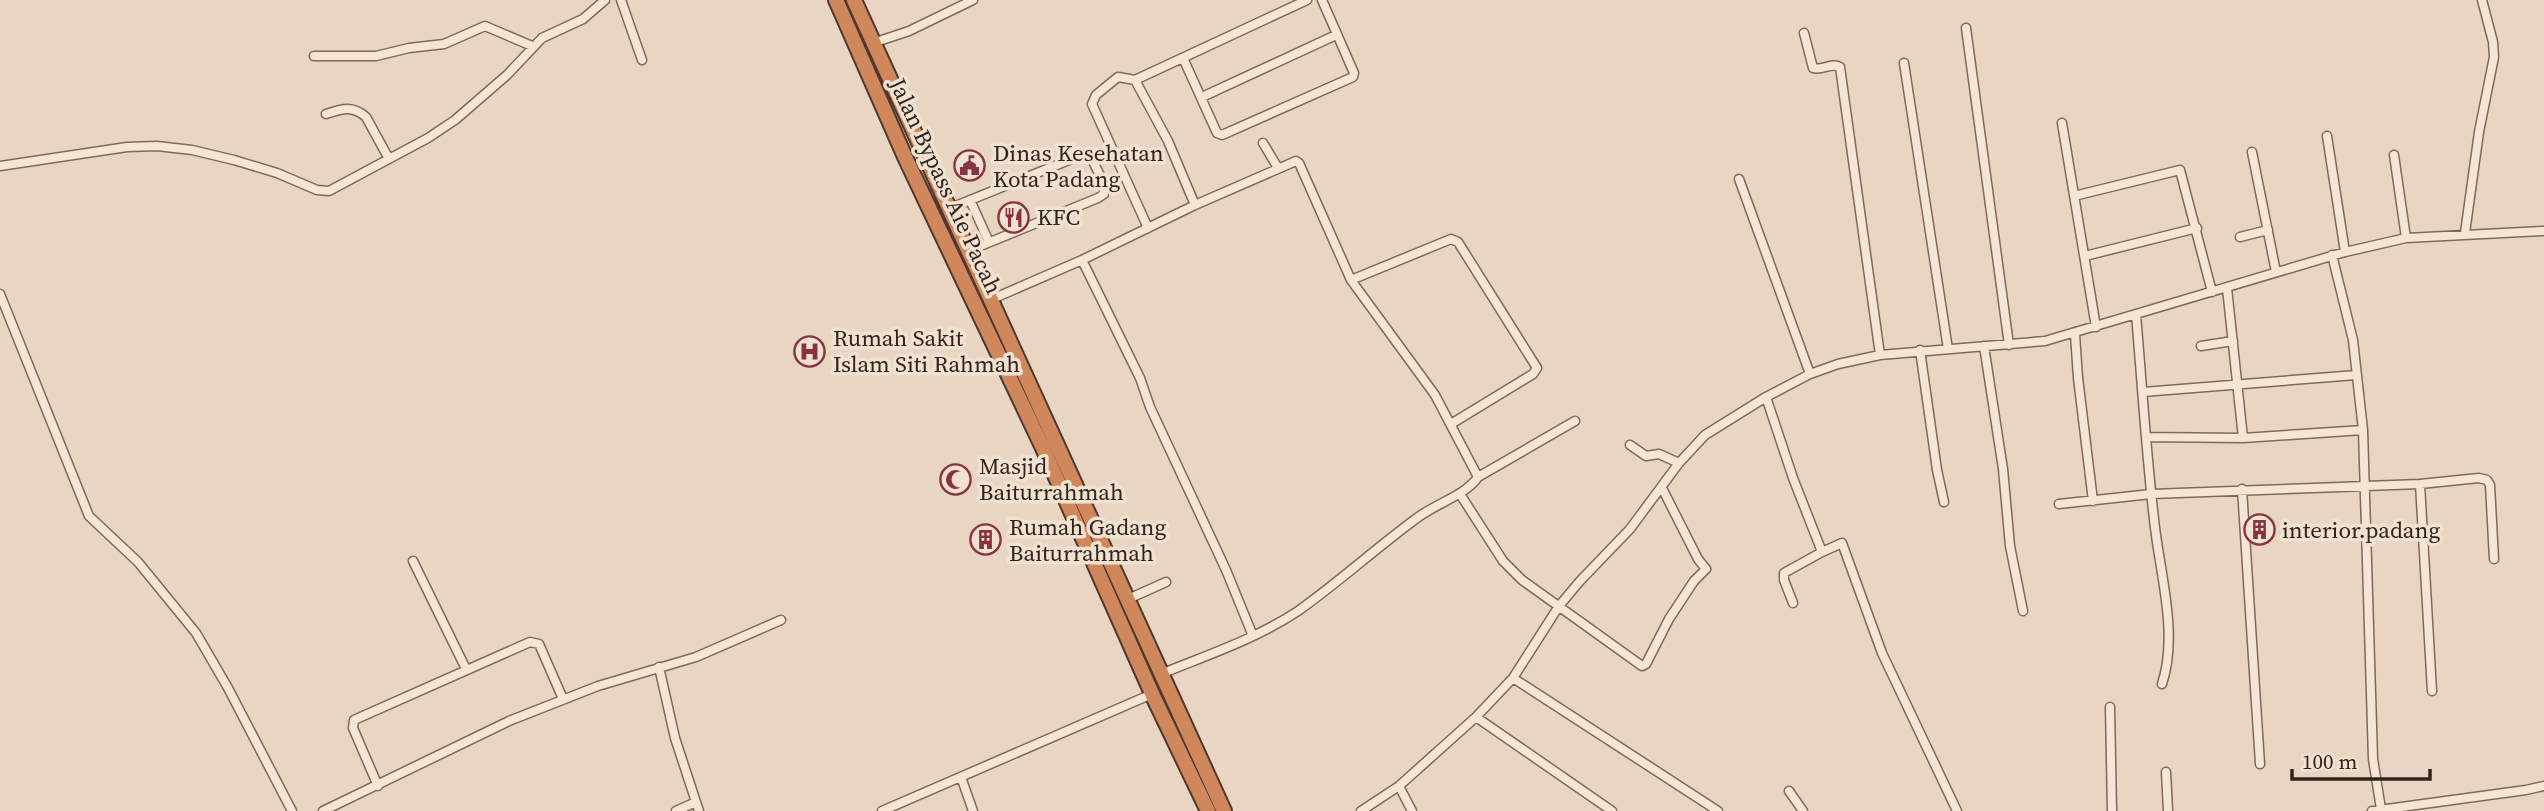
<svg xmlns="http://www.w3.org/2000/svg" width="2544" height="811" font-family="'Source Serif 4',serif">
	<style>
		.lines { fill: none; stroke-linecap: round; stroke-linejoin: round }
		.street-casing { stroke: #80685b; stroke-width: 11 }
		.highway-casing { stroke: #4e382f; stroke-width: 18 }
		.street { stroke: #f4e5d4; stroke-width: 8 }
		.highway { stroke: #cf875b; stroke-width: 14 }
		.labels { text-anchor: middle; stroke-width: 7; stroke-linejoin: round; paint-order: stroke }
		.poi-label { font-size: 23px; fill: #31241e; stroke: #f0e1d0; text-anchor: start }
		.street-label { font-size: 23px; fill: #31241e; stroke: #f0e1d0 }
	</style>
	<rect width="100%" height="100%" fill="#e8d6c2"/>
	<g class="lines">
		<defs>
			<path id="street" d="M621 0 642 60
				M1966 28 2009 345
				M1804 33 1813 68C1822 71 1832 62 1840 67L1880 355
				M873 43 909 31 973 0
				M314 56H376L409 48 444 44 485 26 532 46
				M1183 58 1217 133 1222 135 1353 77 1354 73 1322 0
				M1904 63 1948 349
				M1135 80 1118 77 1096 95 1092 104 1148 228
				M1202 97 1336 35
				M326 114C342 109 352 105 366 117L389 159
				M2062 123 2096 327
				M2327 136 2345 252
				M1263 143 1278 168
				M2252 152 2276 272
				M2394 155 2406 238
				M0 166 127 147 157 146 192 150 234 160 277 173 317 190 329 191 428 138 455 120 507 75 542 38 583 19 605 0
				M1739 179 1810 374
				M2074 196 2180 170 2212 292
				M970 200 989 242
				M1195 205 1168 141 1135 80 1307 0
				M948 209 1084 154 1091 157 1104 184V194L1098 198 968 251
				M2465 233 2479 132 2494 57 2493 42 2482 0
				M2240 237 2268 230
				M2332 255 2353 340 2363 430 2373 759 2381 809
				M2085 256 2197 228
				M1351 280 1451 239 1458 242 1537 368 1533 374 1451 424
				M2227 288 2243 438
				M0 294 89 516 138 562 196 633 228 688 292 811
				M990 300 1082 260
				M2136 315C2142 383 2146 451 2154 519 2159 571 2179 633 2162 684
				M2075 334 2078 378 2093 501
				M1984 346 2003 469 2010 546 2023 611
				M2201 346 2233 341
				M1920 350 1937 470 1944 502
				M2143 392 2356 375
				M1766 397 1793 478 1822 552 1842 543 1882 653 1957 811
				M2146 437 2243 438 2363 430
				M1630 445 1646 456 1659 454 1679 463
				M1478 477 1575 421
				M2420 484 2432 691
				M2242 489 2260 764
				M1460 494 1503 561 1522 580 1642 666 1646 664 1669 619 1694 581 1706 569 1698 559 1662 488
				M2059 504 2151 494 2420 484 2479 478 2487 480 2490 485 2494 559
				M413 561 466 669
				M1126 600 1166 582
				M1793 603 1784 580V573L1822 552
				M659 667 675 738 696 802
				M1161 674C1207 655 1256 639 1298 611 1339 582 1376 548 1417 518 1435 504 1466 495 1478 477L1435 395 1351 280 1299 163 1296 161 1195 205 1082 260 1140 378 1150 407 1226 570 1253 636
				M1513 678 1718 811
				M2110 707 2112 811
				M1476 717 1612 811
				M2166 772 2168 811
				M961 777 973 811
				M378 786 353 728 354 720 530 642 539 644 563 699
				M1399 786 1412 811
				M1789 791 1803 811
				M323 811 509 721 598 686 696 657 781 620
				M676 811 696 802 699 811
				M882 811 1152 694
				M1361 811 1399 786 1476 717 1513 678 1559 606 1580 581 1630 529 1679 463 1705 435 1766 397 1810 374 1838 364 1880 355 2045 341 2345 252 2406 238 2544 231
				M2372 811 2526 790 2544 786"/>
			<path id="highway" d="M836 0 905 157 1043 448 1154 698 1208 811
				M854 0 1224 811"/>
		</defs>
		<use href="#street" class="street-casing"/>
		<use href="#highway" class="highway-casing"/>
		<use href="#street" class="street"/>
		<use href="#highway" class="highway"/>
	</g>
	<defs>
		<symbol id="civic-ring" viewBox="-11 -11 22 22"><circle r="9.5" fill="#f0e1d0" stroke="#883242" stroke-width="1.5"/><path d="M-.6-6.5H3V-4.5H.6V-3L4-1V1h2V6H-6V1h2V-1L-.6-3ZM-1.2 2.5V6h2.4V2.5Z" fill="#883242"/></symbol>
		<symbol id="restaurant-ring" viewBox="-11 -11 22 22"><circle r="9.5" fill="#f0e1d0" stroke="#883242" stroke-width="1.5"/><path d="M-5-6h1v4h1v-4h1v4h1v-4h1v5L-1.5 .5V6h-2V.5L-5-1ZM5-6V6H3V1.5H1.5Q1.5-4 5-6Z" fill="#883242"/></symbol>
		<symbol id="hospital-ring" viewBox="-11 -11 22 22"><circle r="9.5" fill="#f0e1d0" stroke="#883242" stroke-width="1.5"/><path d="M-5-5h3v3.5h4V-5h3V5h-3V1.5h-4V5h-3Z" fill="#883242"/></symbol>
		<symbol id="mosque-ring" viewBox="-11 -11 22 22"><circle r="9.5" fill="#f0e1d0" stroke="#883242" stroke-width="1.5"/><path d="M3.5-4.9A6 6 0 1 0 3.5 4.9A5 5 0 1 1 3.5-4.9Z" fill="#883242"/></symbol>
		<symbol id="building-ring" viewBox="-11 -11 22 22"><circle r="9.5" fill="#f0e1d0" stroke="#883242" stroke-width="1.5"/><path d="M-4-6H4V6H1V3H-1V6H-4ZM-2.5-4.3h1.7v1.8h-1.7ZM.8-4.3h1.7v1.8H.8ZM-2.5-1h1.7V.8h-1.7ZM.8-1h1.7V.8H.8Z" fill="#883242"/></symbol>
	</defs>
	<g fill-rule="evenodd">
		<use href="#civic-ring" x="952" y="148" width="35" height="35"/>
		<use href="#restaurant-ring" x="996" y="200" width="35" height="35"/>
		<use href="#hospital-ring" x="792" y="334" width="35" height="35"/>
		<use href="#mosque-ring" x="938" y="462" width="35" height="35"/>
		<use href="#building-ring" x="2242" y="512" width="35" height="35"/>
		<use href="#building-ring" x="968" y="522" width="35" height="35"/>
	</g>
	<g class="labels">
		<g class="poi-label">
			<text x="993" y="161">Dinas Kesehatan<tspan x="993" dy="26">Kota Padang</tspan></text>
			<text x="1037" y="225">KFC</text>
			<text x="833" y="346">Rumah Sakit<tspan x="833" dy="26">Islam Siti Rahmah</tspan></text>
			<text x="979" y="474">Masjid<tspan x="979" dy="26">Baiturrahmah</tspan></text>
			<text x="1009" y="535">Rumah Gadang<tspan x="1009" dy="26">Baiturrahmah</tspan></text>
			<text x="2282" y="538">interior.padang</text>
		</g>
		<g class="street-label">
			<text transform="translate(946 186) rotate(65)" y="8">Jalan Bypass Aie Pacah</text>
		</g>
	</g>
	<path d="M2292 769v10h138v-10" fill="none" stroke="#31241e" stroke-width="3.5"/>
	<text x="2302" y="769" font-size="21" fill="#31241e" stroke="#f0e1d0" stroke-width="5" paint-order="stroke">100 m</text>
</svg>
